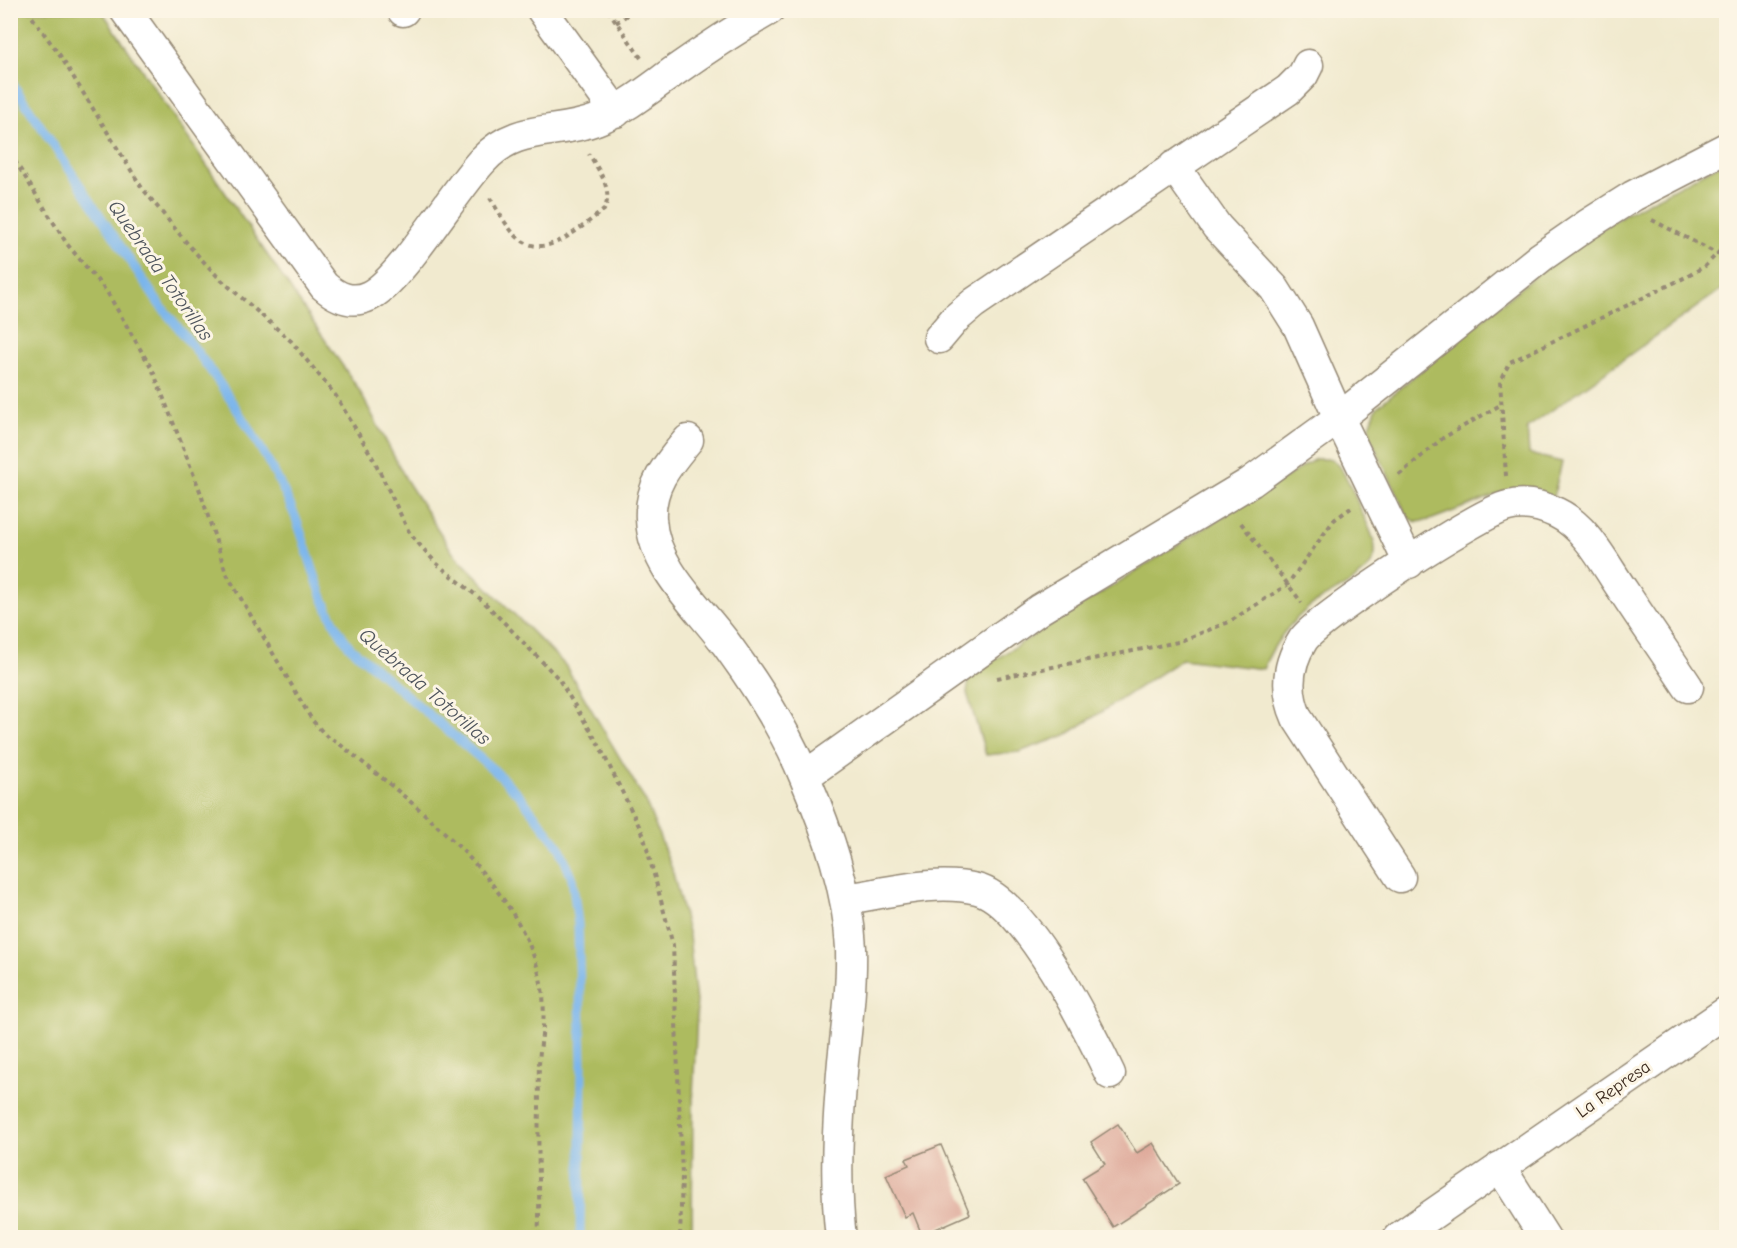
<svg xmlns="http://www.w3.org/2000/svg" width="1737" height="1248" font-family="'Comic Neue',sans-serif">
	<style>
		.green { fill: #adbb5e; stroke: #74723e; stroke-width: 1.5 }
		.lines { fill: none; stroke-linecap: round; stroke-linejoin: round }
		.stream { stroke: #7ab5eb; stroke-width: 9 }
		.building { fill: #dea99a }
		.minor-casing { stroke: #968a76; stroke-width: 33 }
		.path { stroke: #968a76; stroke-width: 4; stroke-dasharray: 4.5 4.5; stroke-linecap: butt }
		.minor { stroke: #fff; stroke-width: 30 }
		.labels { text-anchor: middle; stroke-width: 6; stroke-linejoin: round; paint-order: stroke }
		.street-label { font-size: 18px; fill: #3b2a1e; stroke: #fcf5e5 }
		.water-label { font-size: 20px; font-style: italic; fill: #4e545c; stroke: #fcf5e5 }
	</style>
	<rect width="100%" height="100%" fill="#fcf5e5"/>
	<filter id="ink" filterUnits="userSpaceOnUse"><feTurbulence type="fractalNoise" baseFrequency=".0167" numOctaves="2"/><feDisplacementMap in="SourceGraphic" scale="12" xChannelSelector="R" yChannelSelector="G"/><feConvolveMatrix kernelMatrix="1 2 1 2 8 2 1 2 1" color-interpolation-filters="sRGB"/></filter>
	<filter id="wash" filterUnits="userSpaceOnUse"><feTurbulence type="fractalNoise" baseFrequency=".008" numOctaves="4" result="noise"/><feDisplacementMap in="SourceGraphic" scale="24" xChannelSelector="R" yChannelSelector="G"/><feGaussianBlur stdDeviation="1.35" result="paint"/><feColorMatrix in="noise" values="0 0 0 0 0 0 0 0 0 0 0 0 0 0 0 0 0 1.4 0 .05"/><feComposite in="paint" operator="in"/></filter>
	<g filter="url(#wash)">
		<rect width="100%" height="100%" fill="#f1eacf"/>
		<path class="green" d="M10 11H102L359 390 407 481 453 553 565 665 646 802 672 869 689 936 697 1012 693 1096 692 1237H11Z
			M1726 161V286L1527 428 1529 454 1562 462 1553 498 1525 489 1504 492 1430 520 1417 522 1408 518 1370 436V426L1377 407 1548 265 1618 218Z
			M1315 459H1332C1347 473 1352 491 1361 510 1366 523 1379 543 1374 558 1365 582 1328 592 1309 607 1288 625 1274 643 1263 669L1182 659 1066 735 1019 752 986 755 967 693 969 680 983 667Z"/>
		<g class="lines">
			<path class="stream" d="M10 80 159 304C207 360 266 447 295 516 312 560 320 608 350 647L495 771 520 796 559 846 572 878 578 924 582 1062 580 1238"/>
		</g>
		<g id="blocks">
			<path class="building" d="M1118 1124 1137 1153 1153 1143 1179 1184 1113 1227 1082 1178 1105 1164 1091 1142Z
				M941 1145 970 1214 922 1235 913 1213 905 1217 886 1175 909 1165 906 1159Z"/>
		</g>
	</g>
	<g filter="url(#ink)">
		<use href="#blocks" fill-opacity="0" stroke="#968a76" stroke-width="1.5"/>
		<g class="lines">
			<defs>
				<path id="minor" d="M125 10 324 286C338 298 352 304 369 296 400 282 455 189 483 160 517 123 554 136 596 120 625 109 648 90 673 72 704 50 736 29 769 10
					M542 10 616 112
					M403 11 404 10
					M1174 166 1217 227 1274 288 1298 326 1339 418 1409 563
					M939 338 955 319 974 303 1288 90 1303 75 1308 65
					M688 440C668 464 649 486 651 519 653 568 700 608 727 645 757 686 786 731 805 778 828 832 848 889 851 948 852 986 847 1023 843 1061 838 1119 834 1180 841 1238
					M805 776 1040 609 1251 482 1339 418 1541 257 1587 225 1633 196 1726 148
					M1400 877 1297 718C1285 691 1287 665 1303 640 1318 618 1482 511 1508 506 1524 502 1542 506 1557 513 1588 528 1605 565 1624 592 1645 624 1667 655 1688 687
					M845 899C887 893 935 879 977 889 1025 900 1089 1030 1110 1074
					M1500 1167 1545 1238
					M1398 1238 1726 1012"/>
			</defs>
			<use href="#minor" class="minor-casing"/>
			<path class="path" d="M27 10 61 57 142 188 191 248 219 278 291 341 336 396 374 460 410 534 436 563 483 601 558 678 599 745 643 834 673 945 682 1176 680 1238
				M608 10 641 58
				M616 23 634 10
				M10 153 67 244 107 292 153 371 200 491 226 573 312 720 327 737 337 742C411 801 523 885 541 983 546 1007 543 1028 540 1051 538 1070 539 1091 539 1110 537 1153 541 1195 538 1238
				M490 198C498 210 508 231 521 240 549 260 582 225 604 210 614 190 599 171 589 154
				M1652 220 1718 254
				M1399 475 1443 438 1502 404
				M1506 476 1500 381 1510 362 1688 276 1705 266 1726 245
				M1241 523 1302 603
				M997 678 1178 642 1229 622 1287 585 1334 520 1351 508"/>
			<use href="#minor" class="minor"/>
		</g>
	</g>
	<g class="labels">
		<g class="street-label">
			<text transform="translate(1613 1089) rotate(-35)" y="6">La Represa</text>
		</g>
		<g class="water-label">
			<text transform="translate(161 270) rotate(55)" y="7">Quebrada Totorillas</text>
			<text transform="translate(425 686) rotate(41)" y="7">Quebrada Totorillas</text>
		</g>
	</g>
	<rect width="1737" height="1248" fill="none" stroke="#fcf5e5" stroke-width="36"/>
</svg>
